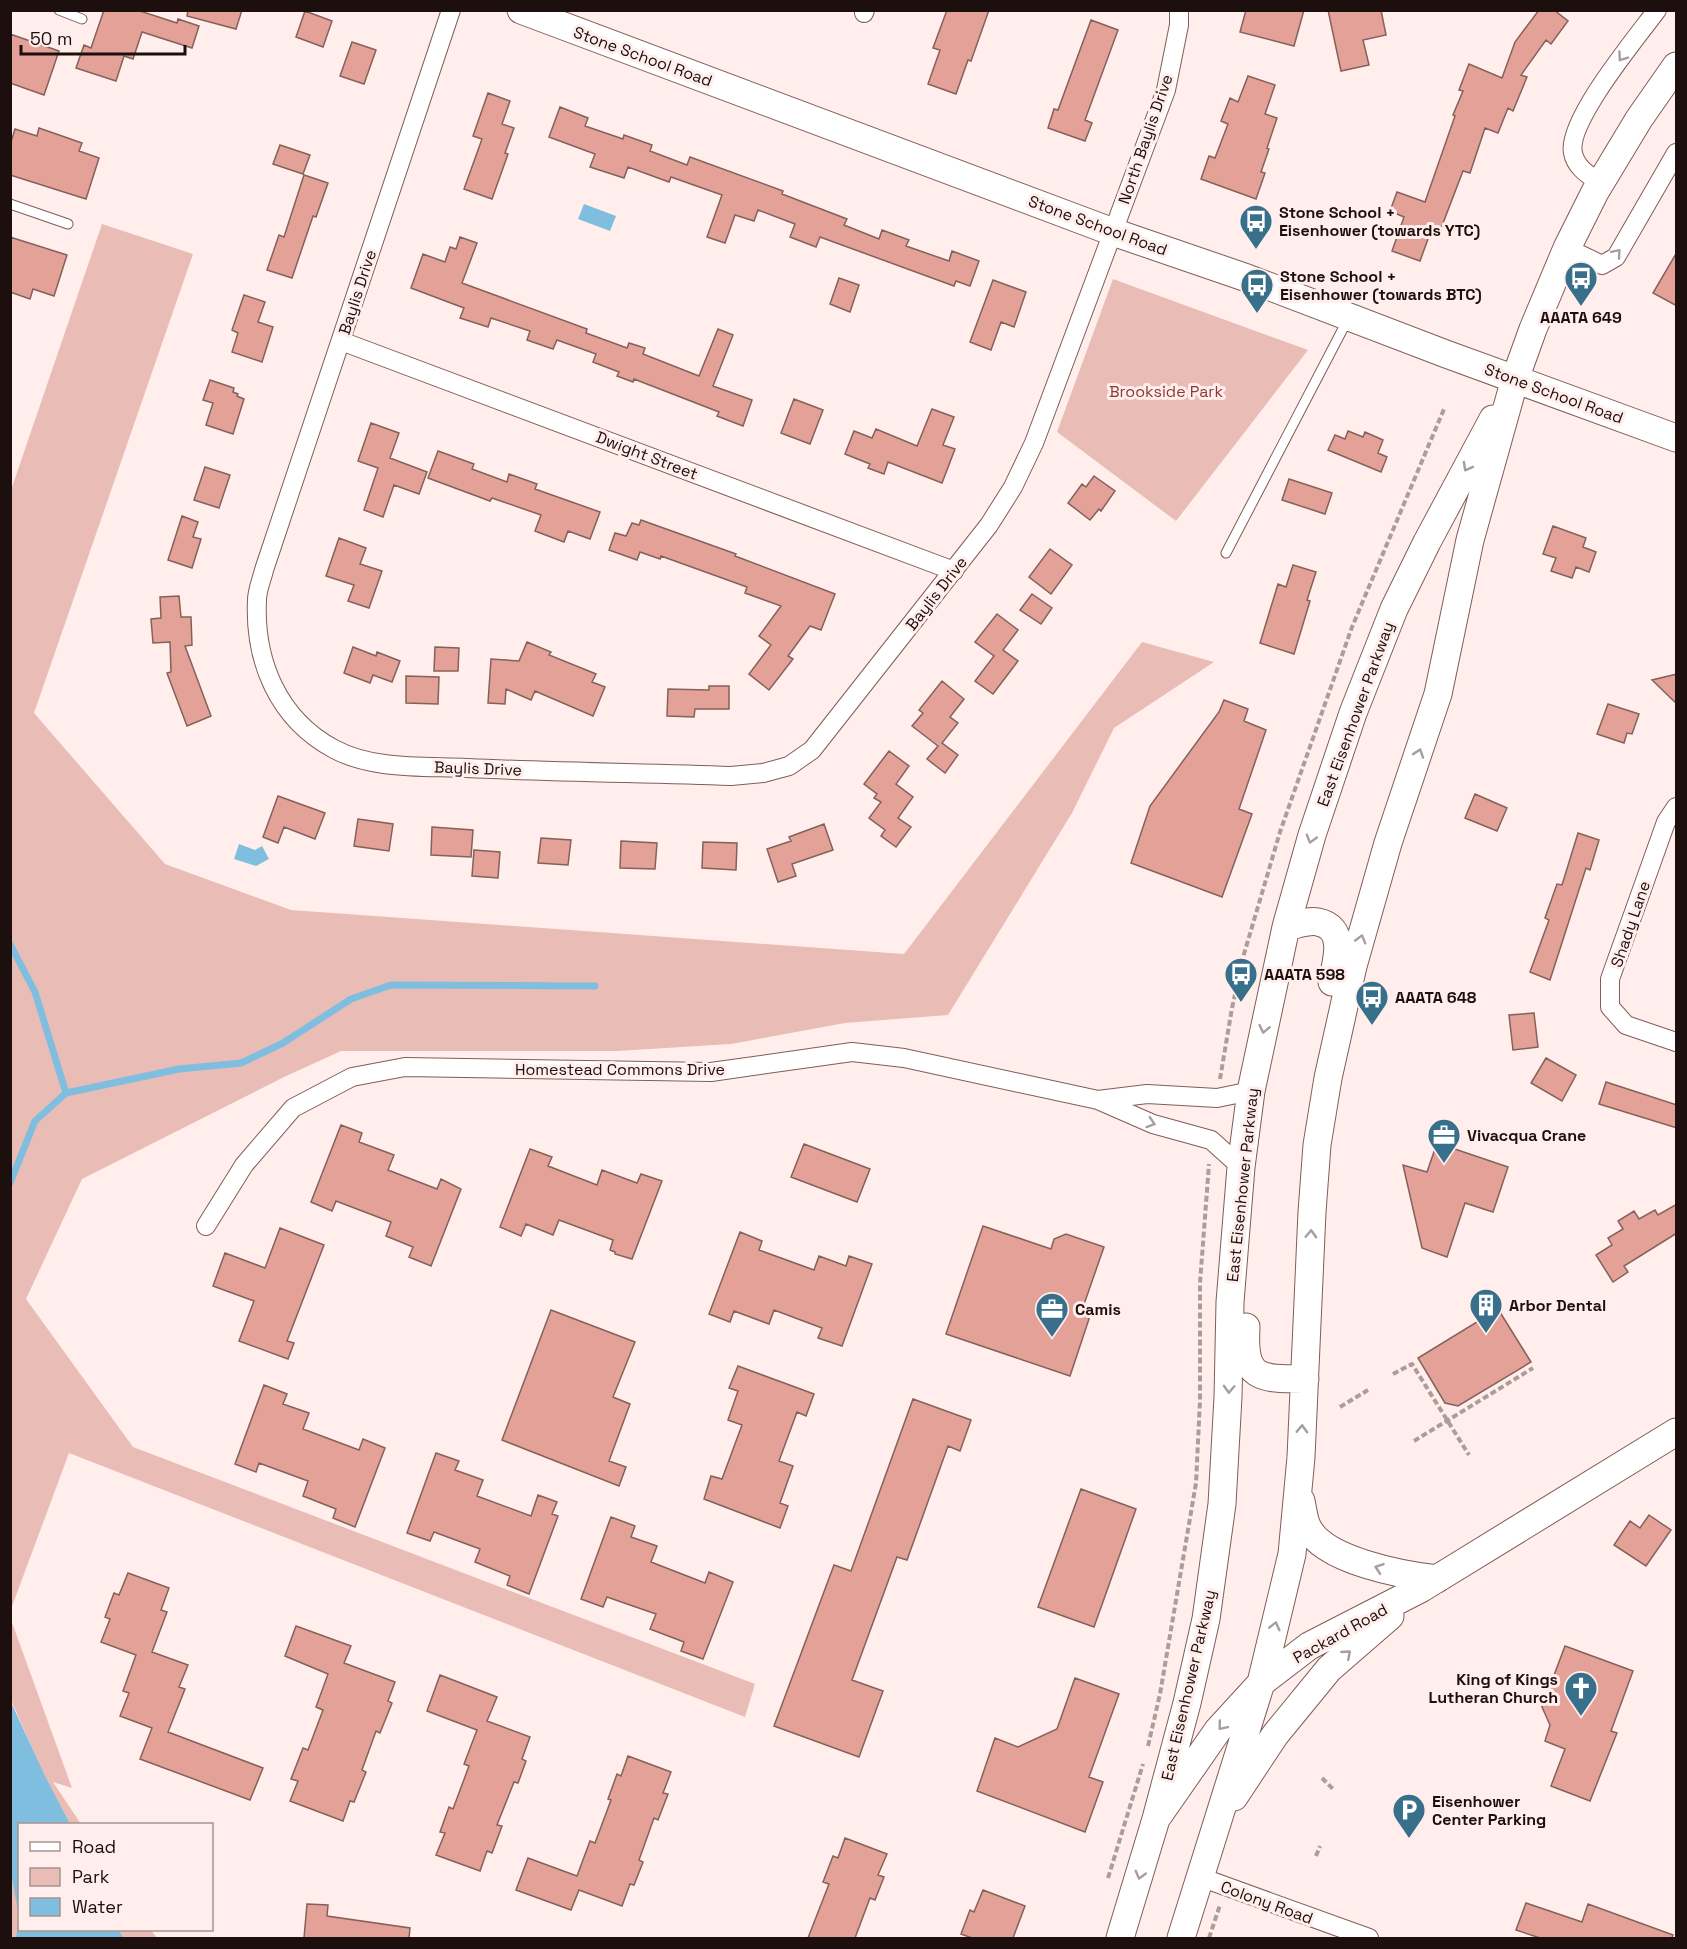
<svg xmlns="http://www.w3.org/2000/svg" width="1687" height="1949" font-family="'Space Grotesk',sans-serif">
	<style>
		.green { fill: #e9bdb6 }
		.water { fill: #80bedf }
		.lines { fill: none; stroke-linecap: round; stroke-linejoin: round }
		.stream { stroke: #80bedf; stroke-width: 7 }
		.building { fill: #e3a198; stroke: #84615b; stroke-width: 1.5 }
		.lane-casing { stroke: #805d57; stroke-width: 11 }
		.street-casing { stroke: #805d57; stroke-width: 20 }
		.secondary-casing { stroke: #805d57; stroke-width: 29 }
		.path { stroke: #ac9c9a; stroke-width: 4; stroke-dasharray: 6 3; stroke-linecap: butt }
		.lane { stroke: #fff; stroke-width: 9 }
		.street { stroke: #fff; stroke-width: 18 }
		.secondary { stroke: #fff; stroke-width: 27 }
		.oneway { stroke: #a49f9e }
		.labels { text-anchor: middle; stroke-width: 6; stroke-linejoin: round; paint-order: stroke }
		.street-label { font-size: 16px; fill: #1c0f0d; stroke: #ffeeeb }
		.poi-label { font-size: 16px; font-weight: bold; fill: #1c0f0d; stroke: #ffeeeb; text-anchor: start }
		.park-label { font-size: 16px; fill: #8a3b33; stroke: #ffeeeb }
	</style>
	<rect width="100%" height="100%" fill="#ffeeeb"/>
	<path class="green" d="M102 224 193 254 34 713 165 864 291 910 904 954 1142 642 1214 662 1114 728 1072 813 948 1015 845 1023 731 1044 617 1051H341L284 1077 82 1179 26 1299 133 1447 755 1684 745 1717 69 1453 11 1609V490Z
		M1113 279 1308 350 1176 521 1057 432Z
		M10 1617 72 1788 53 1782 81 1824H20V1930H151L157 1938H11V1765L45 1777 11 1700Z"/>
	<path class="water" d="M584 204 616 216 610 231 578 219Z
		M239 844 255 850 262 846 269 859 256 866 234 859Z
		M10 1700 46 1778 70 1824H20V1930H118L124 1938H16L19 1917 10 1867Z"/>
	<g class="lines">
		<path class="stream" d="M10 944 35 992 66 1093
			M10 1183 35 1121 66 1093 179 1069 241 1063 283 1043 351 999 391 985 595 986"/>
	</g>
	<path class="building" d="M104 10H137L177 23 178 19 199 26 192 48 142 32 133 59 124 56 116 81 76 68 84 45 91 48Z
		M188 10H242L236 29 187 16Z
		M947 10H989L971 61 968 60 956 94 928 84 940 50 933 48Z
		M1246 10H1304L1294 46 1240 32Z
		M1328 10H1381L1386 35 1363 40 1369 65 1341 71Z
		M1539 10H1554L1568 21 1551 44 1546 40 1521 75 1527 77 1513 111 1508 108 1498 133 1485 128 1470 173 1463 171 1440 231 1432 228 1420 261 1392 251 1404 217 1390 211 1397 192 1425 202 1455 116 1453 115 1463 91 1459 90 1469 64 1502 78 1515 42Z
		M305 11 332 21 323 47 296 37Z
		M1091 20 1118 30 1085 120 1092 123 1085 141 1048 128 1054 109 1058 110Z
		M10 34 59 51 44 95 10 83Z
		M352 42 376 50 364 84 340 76Z
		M1248 76 1275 85 1265 114 1277 118 1267 148 1269 149 1261 172 1265 173 1256 199 1201 179 1209 156 1215 158 1228 124 1221 121 1230 98 1238 102Z
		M488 93 510 101 502 124 514 128 505 153 508 154 492 199 464 189 482 139 473 136Z
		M560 107 588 118 585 126 623 139 624 135 652 145 650 151 687 165 690 157 783 191 782 194 847 219 844 225 879 239 882 230 909 240 906 246 949 261 952 251 979 261 970 286 956 281 954 286 820 237 816 247 790 237 795 224 758 210 754 221 735 215 725 243 707 237 722 195 671 177 669 182 628 167 624 178 590 167 595 154 549 137Z
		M39 128 82 143 79 151 99 158 86 199 10 175V145L15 129 37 136Z
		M280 145 310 155 303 174 273 164Z
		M304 175 328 183 316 217 313 216 292 278 267 270 279 235 284 237Z
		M10 237 67 255 54 296 33 289 30 299 10 292Z
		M460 237 477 243 462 283 587 329 586 333 627 348 629 343 645 348 643 354 699 376 718 329 733 335 713 386 752 400 743 426 717 416 719 412 634 379 633 382 617 376 619 372 593 362 596 354 557 340 553 349 527 340 530 331 491 318 488 327 460 318 464 308 411 288 423 254 445 262 450 247 456 249Z
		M1677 252V306L1653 293Z
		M839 278 859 285 850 312 830 304Z
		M993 280 1026 292 1014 327 1001 322 991 350 970 342Z
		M244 295 265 302 258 322 273 327 262 362 232 352 238 333 232 330Z
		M210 380 234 388 233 392 238 394 237 396 244 399 233 434 206 425 213 403 203 400Z
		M794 399 823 410 810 444 781 433Z
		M932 409 954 417 943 445 955 449 942 483 888 462 884 474 868 468 870 464 845 454 854 431 872 438 876 429 917 446Z
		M371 423 399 433 390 458 427 472 419 494 394 485 383 517 364 510 378 468 358 461Z
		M1348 431 1363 437 1365 432 1383 440 1378 453 1387 457 1381 472 1328 450 1335 435 1345 439Z
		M438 451 474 464 472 469 507 482 509 474 537 484 535 489 600 512 590 539 568 531 564 542 535 531 541 515 492 498 490 501 428 478Z
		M205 467 230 475 219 508 194 500Z
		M1094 476 1115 491 1101 511 1099 509 1090 520 1068 503 1082 484 1086 487Z
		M1289 479 1332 493 1325 514 1282 500Z
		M182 516 198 522 193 537 201 539 192 568 168 560Z
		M641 520 736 554 735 556 835 594 821 630 810 626 788 656 793 659 769 690 749 674 771 645 759 636 781 606 745 593 747 587 661 556 660 559 640 552 637 560 609 550 615 533 626 536 632 523 639 525Z
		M1553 526 1586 538 1583 547 1596 552 1589 572 1576 567 1572 578 1551 571 1556 558 1543 554Z
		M339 538 366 548 360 564 382 571 369 608 348 601 354 585 326 576Z
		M1050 549 1072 565 1051 594 1029 577Z
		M1293 565 1316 572 1307 600 1310 601 1294 654 1260 643 1278 584 1286 587Z
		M1032 594 1052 608 1041 624 1020 610Z
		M179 596 181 617H191L192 645 185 646 211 716 187 726 167 673 171 672 170 642 153 643 151 619 161 618 160 597Z
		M997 614 1018 630 1003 650 1018 661 993 694 975 681 994 656 975 642Z
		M527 642 551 652 549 655 596 674 592 682 605 687 593 716 535 691 531 700 506 689 505 704 488 703 491 659 519 661Z
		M353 647 376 656 377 652 400 661 392 682 373 675 370 683 344 673Z
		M435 647 459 648 458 671H434Z
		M1677 674V704L1652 680Z
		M406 676 439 677 438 704 406 703Z
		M942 681 964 699 950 717 958 723 942 743 958 755 945 773 927 759 938 746 912 726 923 713 919 710Z
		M709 686H729V709H695L694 717 667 716 668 689 709 690Z
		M1224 700 1248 709 1244 721 1266 730 1239 809 1252 814 1222 897 1131 863 1150 806 1219 712Z
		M1608 704 1639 714 1632 734 1627 733 1624 743 1597 734Z
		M889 751 909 766 896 784 913 797 898 818 911 827 896 847 881 836 885 830 869 818 881 802 874 798 877 794 864 784Z
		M1475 794 1507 808 1497 831 1465 818Z
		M278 796 325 813 315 839 284 827 278 843 263 837Z
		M358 819 393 824 389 851 354 846Z
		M824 824 833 850 792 864 796 876 778 882 767 849 791 841 789 837Z
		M432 827 473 830 471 857 431 855Z
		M1578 833 1599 840 1590 870 1586 868 1550 980 1530 972 1549 920 1545 918 1557 884 1562 885Z
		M541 838 571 840 568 865 538 863Z
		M621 841 657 843 655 869 620 868Z
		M703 842 737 843 736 870 702 868Z
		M474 850 500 852 498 878 472 876Z
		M1534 1013 1538 1047 1513 1050 1509 1015Z
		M1546 1058 1576 1075 1562 1101 1531 1083Z
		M1606 1082 1677 1105V1128L1599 1104Z
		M341 1125 362 1133 359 1142 394 1155 388 1170 437 1189 441 1179 461 1189 431 1266 409 1257 413 1247 386 1236 391 1222 336 1201 332 1211 311 1202Z
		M1437 1143 1508 1167 1493 1212 1465 1203 1447 1257 1422 1248 1403 1165 1427 1172Z
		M804 1144 870 1169 857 1202 791 1177Z
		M530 1149 552 1157 548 1166 597 1185 602 1170 637 1183 641 1174 662 1181 632 1259 615 1254V1252L610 1250 613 1240 559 1220 553 1235 526 1224 521 1236 500 1227Z
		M1677 1204V1233L1624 1266 1628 1272 1613 1282 1596 1255 1612 1245 1608 1238 1623 1229 1618 1221 1634 1211 1639 1219 1655 1210 1658 1215Z
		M983 1226 1051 1249 1054 1239 1066 1234 1104 1247 1082 1310 1089 1319 1070 1376 946 1334Z
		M280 1228 324 1245 287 1341 294 1343 288 1359 239 1341 254 1301 213 1286 225 1253 265 1268Z
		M740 1232 762 1241 759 1250 814 1270 819 1256 846 1266 849 1256 872 1264 842 1346 818 1338 822 1328 774 1310 769 1324 734 1311 730 1322 709 1314Z
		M1498 1309 1531 1362 1458 1406 1445 1403 1418 1358Z
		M551 1310 635 1342 613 1397 630 1404 609 1461 626 1467 619 1486 502 1440Z
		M738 1366 814 1394 806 1416 797 1412 779 1461 793 1466 780 1503 788 1506 780 1528 704 1499 711 1476 722 1479 742 1425 728 1420 738 1391 729 1388Z
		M264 1385 287 1394 283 1404 309 1413 303 1429 359 1450 363 1439 385 1448 355 1527 333 1518 336 1509 303 1496 308 1481 259 1463 256 1472 235 1464Z
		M913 1399 971 1420 960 1451 948 1446 907 1560 897 1557 852 1680 883 1691 859 1757 774 1726 834 1565 851 1571Z
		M436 1453 459 1461 455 1470 483 1480 477 1496 531 1516 538 1495 557 1502 552 1514 558 1516 529 1594 507 1585 510 1576 475 1562 480 1549 434 1532 430 1541 407 1533Z
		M1081 1489 1136 1509 1094 1627 1038 1607Z
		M1649 1515 1671 1530 1646 1566 1614 1545 1630 1521 1640 1528Z
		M611 1517 635 1526 631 1537 657 1546 651 1562 705 1583 709 1572 733 1582 703 1659 681 1651 684 1642 650 1629 656 1614 607 1597 603 1607 581 1599Z
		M128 1573 169 1588 161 1610 167 1612 152 1652 188 1665 179 1687 185 1689 168 1732 263 1768 250 1800 140 1759 152 1728 120 1716 129 1693 123 1691 136 1655 101 1642 110 1619 105 1617 114 1593 119 1595Z
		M296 1626 351 1646 344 1663 395 1682 388 1701 392 1703 380 1733 376 1731 362 1770 366 1772 354 1802 350 1801 343 1821 290 1801 298 1781 291 1779 303 1748 308 1750 323 1710 316 1707 328 1674 285 1656Z
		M1565 1646 1633 1671 1611 1731 1617 1733 1590 1801 1551 1786 1565 1749 1545 1741 1550 1725 1542 1707Z
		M440 1675 497 1697 487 1721 530 1737 522 1759 526 1761 518 1783 514 1782 497 1825 502 1826 492 1853 487 1851 480 1871 436 1855 445 1833 440 1832 449 1807 453 1809 469 1766 464 1764 477 1730 427 1711Z
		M1075 1678 1119 1694 1089 1777 1103 1782 1085 1832 977 1791 995 1738 1018 1747 1057 1729Z
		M628 1756 671 1772 663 1793 668 1794 658 1820 654 1818 639 1860 643 1862 634 1885 630 1884 622 1906 579 1890 571 1910 516 1890 528 1858 577 1876 590 1841 595 1843 611 1800 608 1799 617 1774 621 1776Z
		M845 1838 887 1854 878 1875 884 1877 875 1900 870 1898 855 1938H808L829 1884 823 1882 833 1856 838 1858Z
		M983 1890 1025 1906 1013 1938H972L961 1934 970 1910 974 1912Z
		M1526 1903 1582 1922 1588 1904 1673 1935 1672 1938H1540L1516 1930Z
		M307 1904 328 1905 327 1916 410 1928 409 1938H304Z"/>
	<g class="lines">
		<defs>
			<path id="lane" d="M59 10 82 19
				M10 204 68 224
				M1226 553 1348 319"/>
			<path id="street" d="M451 10 264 570C262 579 257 590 257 600 254 661 278 719 334 749 373 770 424 766 467 768 555 772 643 773 731 776L763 773 789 766 812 750 989 525 1013 487 1034 443 1166 90 1179 25V10
				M864 13 865 10
				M1600 183C1589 175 1576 168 1573 153 1566 122 1637 37 1657 10
				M1567 248 1602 265 1616 257 1676 153
				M341 341 954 571
				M1676 807 1666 822 1610 979V1007L1626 1025 1676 1042
				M1098 1100 1147 1094 1217 1098 1251 1091
				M206 1226 244 1165 293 1108 352 1077 405 1067 711 1072 852 1052 904 1058 1098 1100 1153 1124 1211 1140 1241 1167
				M1200 1877 1369 1938"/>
			<path id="secondary" d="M521 10 1113 232 1247 278 1446 354 1676 438
				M1286 927C1296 925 1308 920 1318 922 1348 928 1336 963 1332 982
				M1246 1327C1243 1379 1258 1379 1305 1379
				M1301 1501C1303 1510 1304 1521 1308 1528 1325 1561 1403 1575 1437 1579
				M1234 1797 1275 1735 1329 1669 1390 1616
				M1156 1819 1187 1703 1206 1619 1222 1504 1228 1397 1230 1302 1241 1167 1251 1091 1286 927 1312 835 1353 713 1394 609 1427 542 1493 419
				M1120 1938 1156 1819 1218 1730 1261 1683 1309 1646 1422 1588 1676 1432
				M1181 1938 1261 1683 1292 1554 1301 1457 1312 1212 1317 1145 1328 1078 1353 966 1388 843 1438 694 1470 540 1515 379 1533 329 1567 248 1595 192 1639 119 1676 66"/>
		</defs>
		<use href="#lane" class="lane-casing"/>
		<use href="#street" class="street-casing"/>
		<use href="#secondary" class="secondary-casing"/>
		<path class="path" d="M1220 1079 1232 1008 1244 954 1280 832 1352 627 1444 409
			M1393 1374 1412 1364 1469 1455
			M1340 1407 1368 1390
			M1414 1441 1533 1368
			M1148 1746 1160 1694 1196 1483 1200 1401V1283L1209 1164
			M1322 1778 1333 1789
			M1316 1856 1320 1846
			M1108 1878 1143 1764
			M1209 1938 1220 1905"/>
		<use href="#lane" class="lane"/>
		<use href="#street" class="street"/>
		<use href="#secondary" class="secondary"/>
	</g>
	<defs><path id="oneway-chevron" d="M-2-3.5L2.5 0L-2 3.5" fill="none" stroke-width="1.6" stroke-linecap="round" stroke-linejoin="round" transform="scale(1.5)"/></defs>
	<g class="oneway">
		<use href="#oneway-chevron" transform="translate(1622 57) rotate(125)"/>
		<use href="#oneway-chevron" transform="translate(1617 253) rotate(-49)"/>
		<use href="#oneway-chevron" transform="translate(1467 467) rotate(119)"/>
		<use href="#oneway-chevron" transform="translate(1419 753) rotate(-71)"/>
		<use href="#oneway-chevron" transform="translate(1311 839) rotate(106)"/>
		<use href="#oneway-chevron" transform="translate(1361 939) rotate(-74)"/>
		<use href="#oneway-chevron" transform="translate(1264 1029) rotate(102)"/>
		<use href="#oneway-chevron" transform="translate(1151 1123) rotate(18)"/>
		<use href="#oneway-chevron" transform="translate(1311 1234) rotate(-88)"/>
		<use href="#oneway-chevron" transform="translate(1229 1389) rotate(92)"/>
		<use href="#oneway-chevron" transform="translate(1302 1429) rotate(-88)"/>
		<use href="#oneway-chevron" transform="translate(1379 1568) rotate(-161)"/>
		<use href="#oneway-chevron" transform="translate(1275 1626) rotate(-76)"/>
		<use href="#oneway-chevron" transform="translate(1347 1654) rotate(-41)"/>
		<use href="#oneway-chevron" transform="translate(1222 1726) rotate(130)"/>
		<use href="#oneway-chevron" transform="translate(1140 1875) rotate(105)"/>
	</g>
	<defs>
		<symbol id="bus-pin" viewBox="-11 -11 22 30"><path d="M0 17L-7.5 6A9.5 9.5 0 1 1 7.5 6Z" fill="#386f8a" stroke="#ffeeeb"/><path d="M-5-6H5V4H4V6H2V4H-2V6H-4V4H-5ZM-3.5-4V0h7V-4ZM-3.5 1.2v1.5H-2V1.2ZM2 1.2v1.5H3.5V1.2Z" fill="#fff"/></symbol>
		<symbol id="office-pin" viewBox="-11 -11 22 30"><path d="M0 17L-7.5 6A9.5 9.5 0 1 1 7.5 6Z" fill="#386f8a" stroke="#ffeeeb"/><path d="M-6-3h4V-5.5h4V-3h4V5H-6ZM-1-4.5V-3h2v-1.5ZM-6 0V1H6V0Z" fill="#fff"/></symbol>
		<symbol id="building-pin" viewBox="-11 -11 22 30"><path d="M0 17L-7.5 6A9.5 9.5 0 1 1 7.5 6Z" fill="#386f8a" stroke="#ffeeeb"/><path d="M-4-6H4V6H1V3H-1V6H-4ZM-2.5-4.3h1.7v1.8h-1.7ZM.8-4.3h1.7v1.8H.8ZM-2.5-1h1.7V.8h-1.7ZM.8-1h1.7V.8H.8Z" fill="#fff"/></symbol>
		<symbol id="church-pin" viewBox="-11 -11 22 30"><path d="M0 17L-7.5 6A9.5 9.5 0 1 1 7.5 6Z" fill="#386f8a" stroke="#ffeeeb"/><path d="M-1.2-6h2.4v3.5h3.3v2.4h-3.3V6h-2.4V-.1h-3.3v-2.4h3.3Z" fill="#fff"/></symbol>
		<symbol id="parking-pin" viewBox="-11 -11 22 30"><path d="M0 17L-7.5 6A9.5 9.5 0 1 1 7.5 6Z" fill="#386f8a" stroke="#ffeeeb"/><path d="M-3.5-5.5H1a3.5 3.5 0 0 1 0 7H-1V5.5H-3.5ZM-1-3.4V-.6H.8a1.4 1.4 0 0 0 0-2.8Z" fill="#fff"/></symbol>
	</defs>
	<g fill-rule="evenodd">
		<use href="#bus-pin" x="1237" y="202" width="38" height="52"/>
		<use href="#bus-pin" x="1562" y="259" width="38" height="52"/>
		<use href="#bus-pin" x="1238" y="266" width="38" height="52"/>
		<use href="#bus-pin" x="1222" y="955" width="38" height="52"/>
		<use href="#bus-pin" x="1353" y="978" width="38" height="52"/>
		<use href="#office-pin" x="1425" y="1116" width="38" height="52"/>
		<use href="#building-pin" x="1467" y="1286" width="38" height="52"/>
		<use href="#office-pin" x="1033" y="1290" width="38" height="52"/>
		<use href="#church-pin" x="1562" y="1669" width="38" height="52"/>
		<use href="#parking-pin" x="1390" y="1791" width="38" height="52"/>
	</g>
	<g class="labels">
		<g class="street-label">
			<text transform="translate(643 56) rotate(20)" y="6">Stone School Road</text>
			<text transform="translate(1145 139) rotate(-71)" y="6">North Baylis Drive</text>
			<text transform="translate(1098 225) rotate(20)" y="6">Stone School Road</text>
			<text transform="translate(357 292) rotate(-72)" y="6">Baylis Drive</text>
			<text transform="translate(1554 393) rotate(20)" y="6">Stone School Road</text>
			<text transform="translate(647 455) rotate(21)" y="6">Dwight Street</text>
			<text transform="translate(936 593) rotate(-52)" y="6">Baylis Drive</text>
			<text transform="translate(1355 714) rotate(-70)" y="6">East Eisenhower Parkway</text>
			<text transform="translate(478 768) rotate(2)" y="6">Baylis Drive</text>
			<text transform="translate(1630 924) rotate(-71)" y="6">Shady Lane</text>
			<text x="620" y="1075">Homestead Commons Drive</text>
			<text transform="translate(1242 1185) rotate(-84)" y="6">East Eisenhower Parkway</text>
			<text transform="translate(1340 1633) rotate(-29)" y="6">Packard Road</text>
			<text transform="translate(1188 1685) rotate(-77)" y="6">East Eisenhower Parkway</text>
			<text transform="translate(1267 1902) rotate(20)" y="6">Colony Road</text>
		</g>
		<g class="poi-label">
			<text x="1279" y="218">Stone School +<tspan x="1279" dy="18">Eisenhower (towards YTC)</tspan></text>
			<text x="1280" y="282">Stone School +<tspan x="1280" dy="18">Eisenhower (towards BTC)</tspan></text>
			<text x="1581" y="323" text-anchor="middle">AAATA 649</text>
			<text x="1264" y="980">AAATA 598</text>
			<text x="1395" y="1003">AAATA 648</text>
			<text x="1467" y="1141">Vivacqua Crane</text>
			<text x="1509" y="1311">Arbor Dental</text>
			<text x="1075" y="1315">Camis</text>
			<text x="1558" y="1685" text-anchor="end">King of Kings<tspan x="1558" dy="18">Lutheran Church</tspan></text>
			<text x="1432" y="1807">Eisenhower<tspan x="1432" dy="18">Center Parking</tspan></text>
		</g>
		<g class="park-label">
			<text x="1166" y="397">Brookside Park</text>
		</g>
	</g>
	<rect width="1687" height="1949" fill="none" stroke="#1c0f0d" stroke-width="24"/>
	<rect x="18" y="1823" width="195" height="108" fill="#ffeeeb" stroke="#a49592" stroke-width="1.5"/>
	<rect x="30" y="1842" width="30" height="9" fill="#ffffff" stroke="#a49592" stroke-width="1.5"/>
	<text x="72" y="1853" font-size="18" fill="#1c0f0d">Road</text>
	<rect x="30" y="1868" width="30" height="18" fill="#e9bdb6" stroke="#a49592" stroke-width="1.5"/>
	<text x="72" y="1883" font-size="18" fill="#1c0f0d">Park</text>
	<rect x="30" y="1898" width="30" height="18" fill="#80bedf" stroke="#a49592" stroke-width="1.5"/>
	<text x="72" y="1913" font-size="18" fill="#1c0f0d">Water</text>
	<path d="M21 45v9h164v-9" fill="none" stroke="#1c0f0d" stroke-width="3"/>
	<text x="30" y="45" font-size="18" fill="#1c0f0d" stroke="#ffeeeb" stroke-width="4.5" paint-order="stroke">50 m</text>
</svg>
